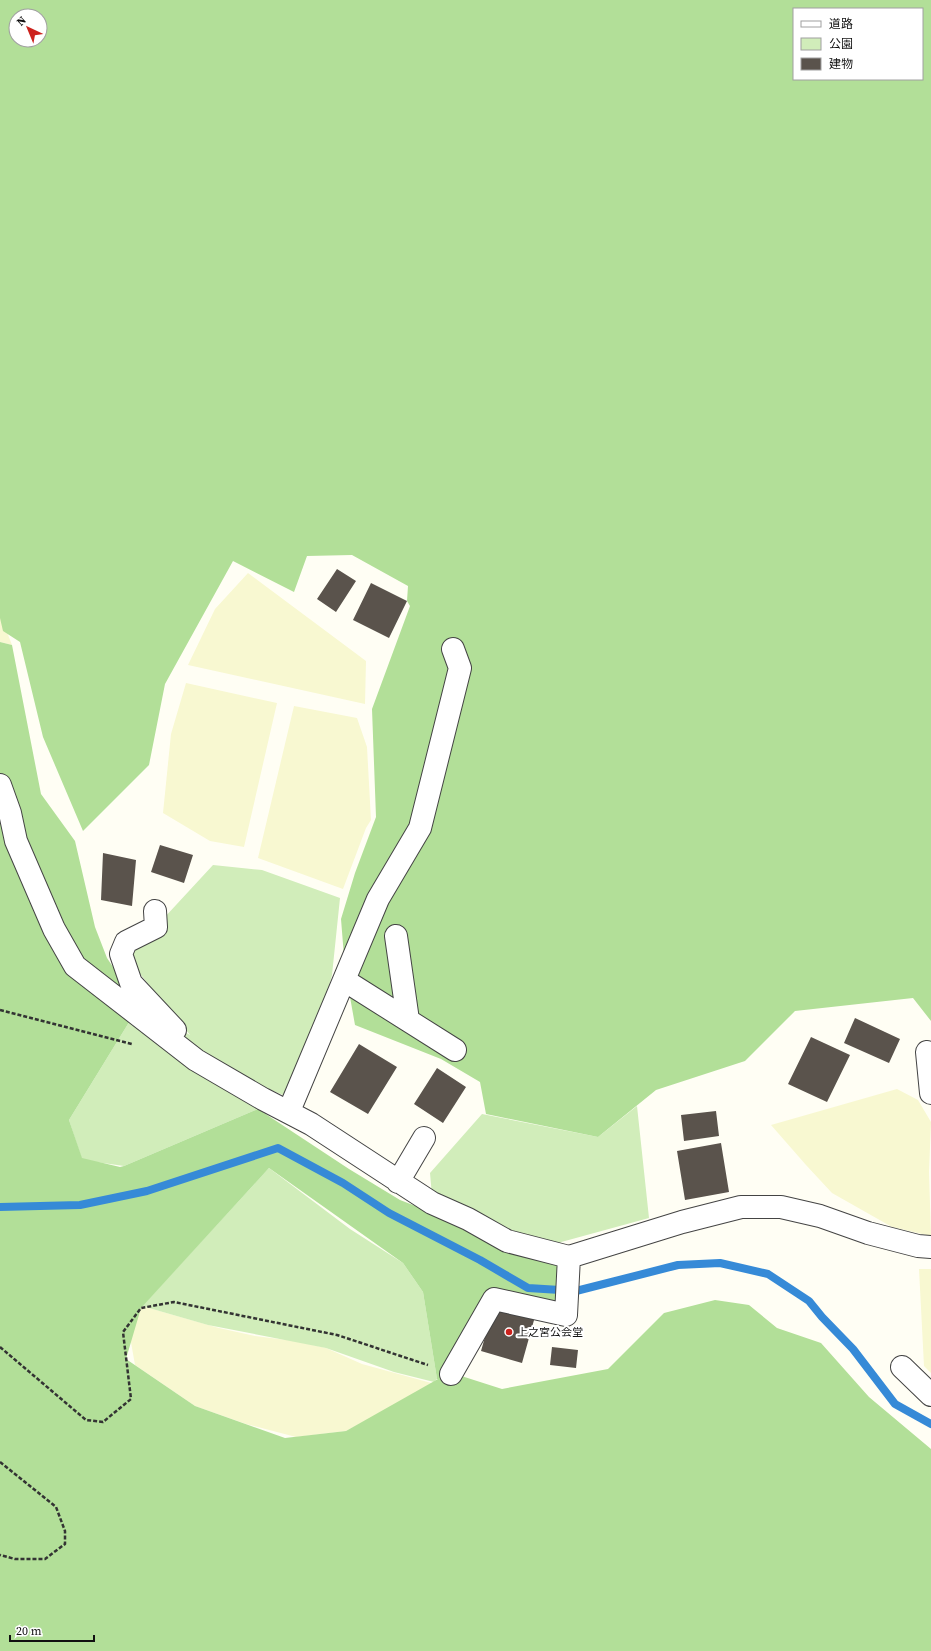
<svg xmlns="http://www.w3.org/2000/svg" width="931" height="1651" font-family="'Source Serif 4','Noto Sans JP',serif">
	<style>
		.farmland { fill: #f8f8d1 }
		.green { fill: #d1edba }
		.forest { fill: #b2df98; fill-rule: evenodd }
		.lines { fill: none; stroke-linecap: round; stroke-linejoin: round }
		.stream { stroke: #368ad7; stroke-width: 8 }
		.building { fill: #5a534c }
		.minor-casing { stroke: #444; stroke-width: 24 }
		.path { stroke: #333; stroke-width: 2.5; stroke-dasharray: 4 2; stroke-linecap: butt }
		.minor { stroke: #fff; stroke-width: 22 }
		.poi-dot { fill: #cc221d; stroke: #fff; stroke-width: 1.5 }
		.labels { text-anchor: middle; stroke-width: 4; stroke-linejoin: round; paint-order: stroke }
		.poi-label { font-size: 11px; fill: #111; stroke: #fff; text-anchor: start }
	</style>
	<rect width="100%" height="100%" fill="#fffef4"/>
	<path class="farmland" d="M248 573 366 661 365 704 188 665 215 609Z
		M0 614 12 645 0 642Z
		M186 683 277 703 244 847 210 841 163 813 171 734Z
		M294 706 357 718 367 747 371 820 366 828 343 889 258 858Z
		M897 1089 918 1100 931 1122 929 1172 931 1236 892 1227 832 1193 806 1165 771 1125Z
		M919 1269H931V1373L924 1366Z
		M142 1306 219 1328 255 1336 295 1341 326 1348 362 1364 435 1384 346 1431 296 1437 246 1424 195 1406 135 1365 129 1331Z"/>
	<path class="green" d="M213 865 262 870 340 898 332 975 311 1056 283 1095 259 1085 258 1109 124 1166 82 1160 69 1120 139 1006 190 1035 127 958Z
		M637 1106 649 1218 554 1244 496 1225 432 1196 430 1173 482 1114 598 1137Z
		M269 1168 350 1229 403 1263 423 1292 437 1379 434 1382 394 1372 326 1348 208 1325 142 1306Z"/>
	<path class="forest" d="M0 0H931V1021L913 998 795 1011 745 1061 656 1090 598 1137 486 1114 480 1082 441 1059 355 1025 345 969 341 919 355 873 376 817 372 709 410 606 407 601 408 586 352 555 307 556 294 592 233 561 165 684 149 765 83 831 43 737 20 642 3 631 0 618ZM794 9H922V79H794ZM16 16H40V40H16Z
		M0 642 12 645 41 794 75 841 95 927 107 958 139 1006 69 1120 82 1158 120 1167 124 1166 258 1109 349 1169 400 1200 558 1261V1304L497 1295 452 1373 502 1389 608 1369 664 1313 715 1300 749 1305 777 1328 821 1343 869 1397 931 1449V1651H0ZM269 1168 403 1263 423 1292 437 1379H438L346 1431 285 1438 195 1406 126 1359 141 1308Z"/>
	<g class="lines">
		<path class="stream" d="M0 1207 80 1205 147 1191 278 1148 343 1183 389 1213 480 1260 528 1288 576 1291 678 1265 720 1263 768 1274 809 1301 822 1317 853 1349 895 1404 931 1424"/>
	</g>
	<path class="building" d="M337 569 356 581 336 612 317 599Z
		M371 583 407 601 389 638 353 620Z
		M160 845 193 855 184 883 151 872Z
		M103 853 136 860 132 906 101 900Z
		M855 1018 900 1039 889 1063 844 1043Z
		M811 1037 850 1055 827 1102 788 1084Z
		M359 1044 397 1067 368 1114 330 1092Z
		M437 1068 466 1087 443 1123 414 1104Z
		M716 1111 719 1136 684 1141 681 1115Z
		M721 1143 729 1192 685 1200 677 1151Z
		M495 1302 536 1313 522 1363 481 1351Z
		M552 1347 578 1350 576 1368 550 1365Z"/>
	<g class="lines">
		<defs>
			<path id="minor" d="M0 785 10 813 16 841 54 929 75 966 196 1060 263 1099 311 1124 432 1203 468 1219 507 1241 569 1257 682 1222 741 1207H781L820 1216 868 1233 918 1246 931 1247
				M155 911 156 927 126 942 121 954 131 983 175 1030
				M396 936 408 1020
				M344 980 455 1050
				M927 1052 931 1093
				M289 1111 378 899 420 828 460 668 453 649
				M398 1182 424 1138
				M902 1367 931 1395
				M451 1374 494 1299 566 1315 569 1257"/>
		</defs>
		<use href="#minor" class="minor-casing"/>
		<path class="path" d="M0 1010 132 1044
			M0 1347 86 1420 103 1422 131 1399 123 1332 141 1308 174 1302 337 1335 428 1365
			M0 1462 56 1507 65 1531V1544L45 1559H15L0 1555"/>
		<use href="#minor" class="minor"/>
	</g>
	<circle class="poi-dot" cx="509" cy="1332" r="4"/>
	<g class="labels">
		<g class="poi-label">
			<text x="517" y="1336">上之宮公会堂</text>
		</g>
	</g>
	<rect x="793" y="8" width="130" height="72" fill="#ffffff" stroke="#a0a0a0"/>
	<rect x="801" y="21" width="20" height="6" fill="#ffffff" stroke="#a0a0a0"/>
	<text x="829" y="28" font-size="12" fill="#111111">道路</text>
	<rect x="801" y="38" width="20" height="12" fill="#d1edba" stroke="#a0a0a0"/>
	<text x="829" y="48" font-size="12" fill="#111111">公園</text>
	<rect x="801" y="58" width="20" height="12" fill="#5a534c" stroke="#a0a0a0"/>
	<text x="829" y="68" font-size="12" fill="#111111">建物</text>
	<g transform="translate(28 28) rotate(316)"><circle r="19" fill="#ffffff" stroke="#a0a0a0"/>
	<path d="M0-3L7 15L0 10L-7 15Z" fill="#cc221d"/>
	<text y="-6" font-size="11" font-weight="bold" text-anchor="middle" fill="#111111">N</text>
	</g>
	<path d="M10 1635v6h84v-6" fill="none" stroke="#111111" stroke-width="2"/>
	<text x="16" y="1635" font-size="12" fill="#111111" stroke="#ffffff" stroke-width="3" paint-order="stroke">20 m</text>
</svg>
